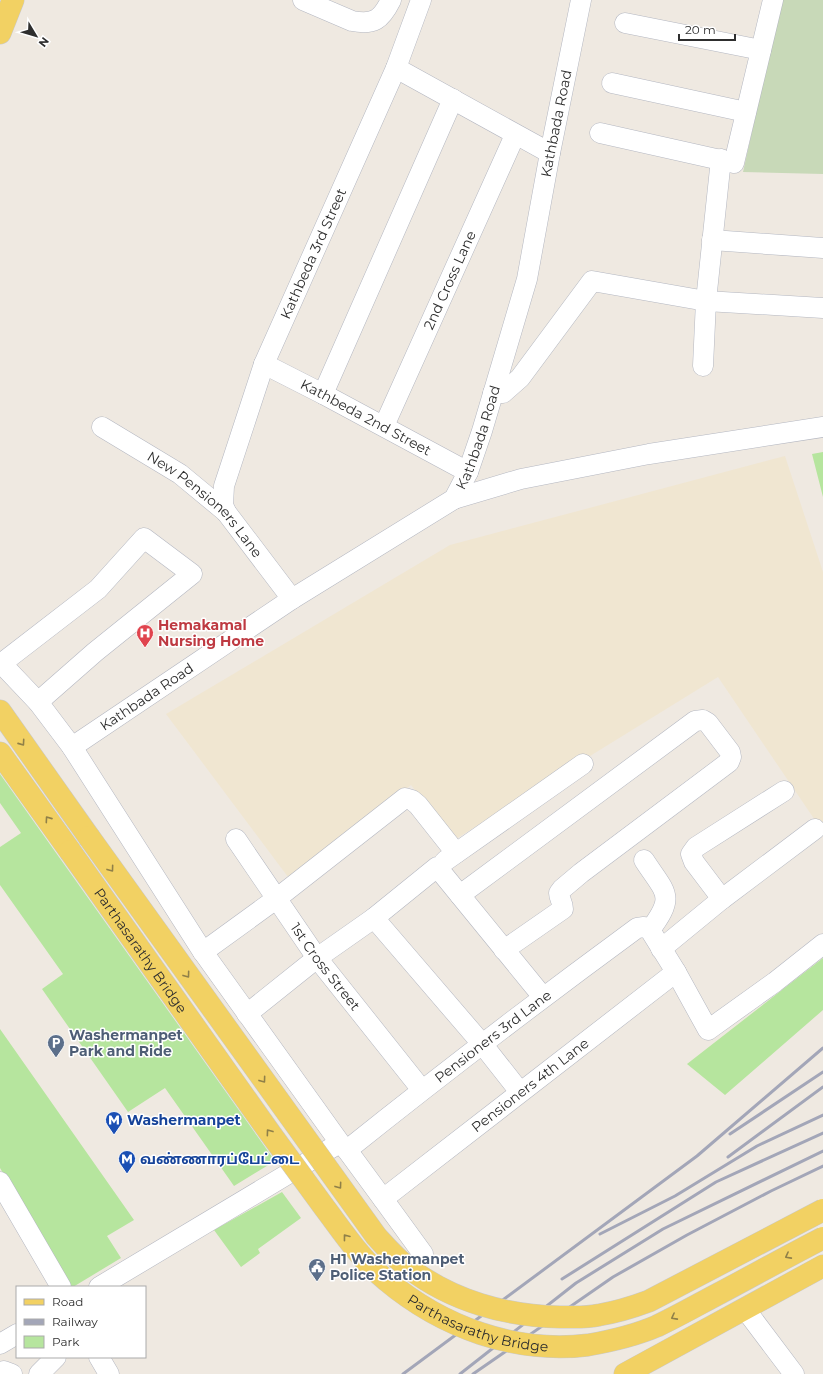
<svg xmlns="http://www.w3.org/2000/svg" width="823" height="1374" font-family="Montserrat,'Noto Sans Tamil',sans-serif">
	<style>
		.education { fill: #f0e6d1 }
		.green { fill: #b6e59e }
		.cemetery { fill: #c8d9b8 }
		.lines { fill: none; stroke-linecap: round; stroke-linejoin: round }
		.minor-casing { stroke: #b4b7c1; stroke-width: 21 }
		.major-casing { stroke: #c9c9c9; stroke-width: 23 }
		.minor { stroke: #fff; stroke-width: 20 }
		.major { stroke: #f2d163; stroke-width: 22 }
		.rail { stroke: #a3a6b8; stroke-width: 3 }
		.major-bridge-casing { stroke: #c9c9c9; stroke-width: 23; stroke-linecap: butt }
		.major-bridge { stroke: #f2d163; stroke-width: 22 }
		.oneway { stroke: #908048 }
		.labels { text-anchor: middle; stroke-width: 3; stroke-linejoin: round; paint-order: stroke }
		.street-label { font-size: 14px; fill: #2e2e2e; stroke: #fff }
		.health-label { font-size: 14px; font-weight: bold; fill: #be3a42; stroke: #fff; text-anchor: start }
		.service-label { font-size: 14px; font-weight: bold; fill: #4e5e75; stroke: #fff; text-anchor: start }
		.transit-label { font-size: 14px; font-weight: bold; fill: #164399; stroke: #fff; text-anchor: start }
	</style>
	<rect width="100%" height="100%" fill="#efe9e1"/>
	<path class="education" d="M785 456 823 572V832L718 677 454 840 411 785 291 881 166 714 450 545Z"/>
	<path class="green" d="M823 452V497L812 454Z
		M0 774 275 1161 234 1186 165 1088 128 1112 42 989 63 974 0 885V847L21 833 0 803Z
		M823 958V1010L725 1095 687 1064Z
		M0 1029 134 1220 107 1236 121 1258 73 1287H69L0 1168Z
		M282 1192 301 1218 258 1249 260 1253 241 1267 214 1230Z"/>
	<path class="cemetery" d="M781 0H823V174L743 172Z"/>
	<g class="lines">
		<defs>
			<g id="minor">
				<path d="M303 0 352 21C374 25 381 20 391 0"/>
				<path d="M625 23 761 50"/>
				<path d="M396 68 550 153"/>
				<path d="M612 83 746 112"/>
				<path d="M600 133 734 163 773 0"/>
				<path d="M712 240 823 248"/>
				<path id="s1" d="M264 364 323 394 468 472"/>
				<path d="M703 366 706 301 721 159"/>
				<path d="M493 393H503L520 378 592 281 706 301 823 308"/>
				<path d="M323 394 453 99"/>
				<path id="s2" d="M384 426 515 135"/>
				<path id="s3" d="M102 427 180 474 226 512 292 599"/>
				<path d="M454 499 521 479 649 454 823 427"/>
				<path id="s4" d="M226 512 223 505 224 486 264 364 396 68 421 0"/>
				<path d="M0 662 38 702 72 747 203 952 340 1143 347 1150 383 1199 423 1254"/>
				<path d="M2 663 98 589 144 538 192 574 95 652 38 702"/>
				<path id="s5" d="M72 747 292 599 454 499 468 472 482 431 527 279 550 153 581 0"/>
				<path id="s6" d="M236 839 317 958 422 1090"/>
				<path d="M644 860C666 894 676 895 650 930"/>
				<path d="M445 861 583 764"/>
				<path d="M460 895 695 721 703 720 708 723 730 752 731 757 729 762 581 873 562 889 559 893C559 899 563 902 563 909L504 950"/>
				<path d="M722 899 694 862 691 854 696 847 784 791"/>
				<path d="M374 918 483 1045 520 1092"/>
				<path d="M661 949 722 899 815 829"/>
				<path d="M203 952 276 899 405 798 412 800 418 805 456 853"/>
				<path d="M247 1014 317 958 374 918 437 867 543 997"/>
				<path id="s7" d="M347 1150C442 1074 539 1000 637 928L644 927 650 930 676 972 708 1030 775 982 823 944"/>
				<path d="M0 1182 61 1287"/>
				<path id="s8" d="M383 1199 676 972"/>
				<path d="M99 1287 333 1147"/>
				<path d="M745 1309 794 1374"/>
				<path d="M0 1344 17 1334"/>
				<path d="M99 1357 109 1374"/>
				<path d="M0 1374 4 1371 12 1374"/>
				<path d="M39 1374 56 1357"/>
			</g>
			<path id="major" d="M0 33 13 0
				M0 711 89 837
				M0 753 70 851
				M625 1374 823 1266"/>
		</defs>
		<use href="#minor" class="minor-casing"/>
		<use href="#major" class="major-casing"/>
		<use href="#minor" class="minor"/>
		<use href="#major" class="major"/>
		<path class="rail" d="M730 1134 823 1072
			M728 1157 823 1087
			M600 1234 675 1196 757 1146 823 1115
			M562 1279 716 1182 823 1133
			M403 1374 697 1156 823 1048
			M460 1374 576 1283 663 1229 823 1151
			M473 1374 613 1277 687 1235 771 1191 823 1166"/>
		<defs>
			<g id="major-bridge">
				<path d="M89 837 376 1236C386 1247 396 1259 409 1268 452 1301 506 1316 560 1317 573 1317 586 1318 599 1315 617 1312 633 1307 649 1301L823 1210"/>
				<path id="s9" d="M70 851C137 945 203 1039 270 1133 288 1158 306 1182 324 1207 343 1232 361 1260 386 1280 442 1327 515 1354 588 1345 611 1341 636 1335 657 1326 678 1316 699 1304 720 1293 754 1275 788 1256 823 1238"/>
			</g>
		</defs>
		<use href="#major-bridge" class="major-bridge-casing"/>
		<use href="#major-bridge" class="major-bridge"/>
	</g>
	<defs><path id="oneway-chevron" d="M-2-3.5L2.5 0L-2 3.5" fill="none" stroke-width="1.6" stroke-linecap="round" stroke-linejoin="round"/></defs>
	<g class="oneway">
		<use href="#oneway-chevron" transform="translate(22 743) rotate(55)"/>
		<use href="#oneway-chevron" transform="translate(48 819) rotate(-125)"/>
		<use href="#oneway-chevron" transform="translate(111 869) rotate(54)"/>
		<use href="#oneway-chevron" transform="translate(187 975) rotate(54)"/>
		<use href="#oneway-chevron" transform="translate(263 1080) rotate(54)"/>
		<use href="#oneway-chevron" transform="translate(269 1132) rotate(-126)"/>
		<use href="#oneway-chevron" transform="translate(339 1186) rotate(54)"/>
		<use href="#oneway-chevron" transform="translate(346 1237) rotate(-128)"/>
		<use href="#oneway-chevron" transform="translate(788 1256) rotate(152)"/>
		<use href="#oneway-chevron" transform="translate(674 1317) rotate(152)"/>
	</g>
	<defs>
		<symbol id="hospital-pin" viewBox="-11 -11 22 30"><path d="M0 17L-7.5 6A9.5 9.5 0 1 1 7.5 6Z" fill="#e0444e" stroke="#fff"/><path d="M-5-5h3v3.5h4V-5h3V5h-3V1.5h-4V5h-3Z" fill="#fff"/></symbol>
		<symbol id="parking-pin" viewBox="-11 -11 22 30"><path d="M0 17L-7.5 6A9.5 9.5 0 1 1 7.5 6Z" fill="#5c6f8a" stroke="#fff"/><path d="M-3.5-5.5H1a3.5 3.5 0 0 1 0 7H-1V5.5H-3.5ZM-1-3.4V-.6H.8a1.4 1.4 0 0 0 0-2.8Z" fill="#fff"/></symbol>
		<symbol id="metro-pin" viewBox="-11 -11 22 30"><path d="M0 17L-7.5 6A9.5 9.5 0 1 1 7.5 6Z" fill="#1a4fb4" stroke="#fff"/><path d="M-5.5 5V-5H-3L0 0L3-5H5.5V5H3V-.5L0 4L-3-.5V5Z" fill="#fff"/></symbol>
		<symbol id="civic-pin" viewBox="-11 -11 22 30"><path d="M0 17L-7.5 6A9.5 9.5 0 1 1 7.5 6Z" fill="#5c6f8a" stroke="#fff"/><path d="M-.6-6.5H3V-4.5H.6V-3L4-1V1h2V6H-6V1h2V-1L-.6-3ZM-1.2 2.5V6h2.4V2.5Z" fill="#fff"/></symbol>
	</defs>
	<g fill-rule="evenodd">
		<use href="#hospital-pin" x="135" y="623" width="20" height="27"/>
		<use href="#parking-pin" x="46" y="1033" width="20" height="27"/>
		<use href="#metro-pin" x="104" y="1110" width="20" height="27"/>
		<use href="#metro-pin" x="117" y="1149" width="20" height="27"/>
		<use href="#civic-pin" x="307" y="1257" width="20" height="27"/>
	</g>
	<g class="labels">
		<g class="street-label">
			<text dy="5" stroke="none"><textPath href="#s5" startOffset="846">Kathbada Road</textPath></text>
			<text dy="5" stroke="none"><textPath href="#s4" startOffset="276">Kathbeda 3rd Street</textPath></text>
			<text dy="5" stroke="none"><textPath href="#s2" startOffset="160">2nd Cross Lane</textPath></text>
			<text dy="5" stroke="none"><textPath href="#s1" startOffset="115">Kathbeda 2nd Street</textPath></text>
			<text dy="5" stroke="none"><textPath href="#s5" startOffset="522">Kathbada Road</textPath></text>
			<text dy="5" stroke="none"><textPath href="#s3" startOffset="130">New Pensioners Lane</textPath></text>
			<text dy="5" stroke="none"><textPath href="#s5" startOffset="90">Kathbada Road</textPath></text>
			<text dy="5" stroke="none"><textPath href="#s9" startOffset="122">Parthasarathy Bridge</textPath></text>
			<text dy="5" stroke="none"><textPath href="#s6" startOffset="156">1st Cross Street</textPath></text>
			<text dy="5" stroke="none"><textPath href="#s7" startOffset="185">Pensioners 3rd Lane</textPath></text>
			<text dy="5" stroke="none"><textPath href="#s8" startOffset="186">Pensioners 4th Lane</textPath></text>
			<text dy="5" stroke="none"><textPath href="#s9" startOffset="637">Parthasarathy Bridge</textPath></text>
		</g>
		<g class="health-label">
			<text x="158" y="630">Hemakamal<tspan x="158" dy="16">Nursing Home</tspan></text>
		</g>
		<g class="service-label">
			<text x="69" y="1040">Washermanpet<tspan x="69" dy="16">Park and Ride</tspan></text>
			<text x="330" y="1264">H1 Washermanpet<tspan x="330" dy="16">Police Station</tspan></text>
		</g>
		<g class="transit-label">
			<text x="127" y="1125">Washermanpet</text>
			<text x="140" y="1164">வண்ணாரப்பேட்டை</text>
		</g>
	</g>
	<rect x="16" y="1286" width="130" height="72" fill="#ffffff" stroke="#ababab"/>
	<rect x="24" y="1299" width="20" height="6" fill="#f2d163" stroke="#ababab"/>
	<text x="52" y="1306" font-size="12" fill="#2e2e2e">Road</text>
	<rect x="24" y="1319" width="20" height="6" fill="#a3a6b8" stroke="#ababab"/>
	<text x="52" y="1326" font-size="12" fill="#2e2e2e">Railway</text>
	<rect x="24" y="1336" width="20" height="12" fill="#b6e59e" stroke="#ababab"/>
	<text x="52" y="1346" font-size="12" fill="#2e2e2e">Park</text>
	<g transform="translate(36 36) rotate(128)" stroke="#ffffff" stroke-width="3" paint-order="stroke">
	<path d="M0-3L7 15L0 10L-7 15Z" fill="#2e2e2e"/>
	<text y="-6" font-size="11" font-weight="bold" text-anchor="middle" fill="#2e2e2e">N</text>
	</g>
	<path d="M679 34v6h56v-6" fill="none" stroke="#2e2e2e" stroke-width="2"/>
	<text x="685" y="34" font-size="12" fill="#2e2e2e" stroke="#ffffff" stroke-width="3" paint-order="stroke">20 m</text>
</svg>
